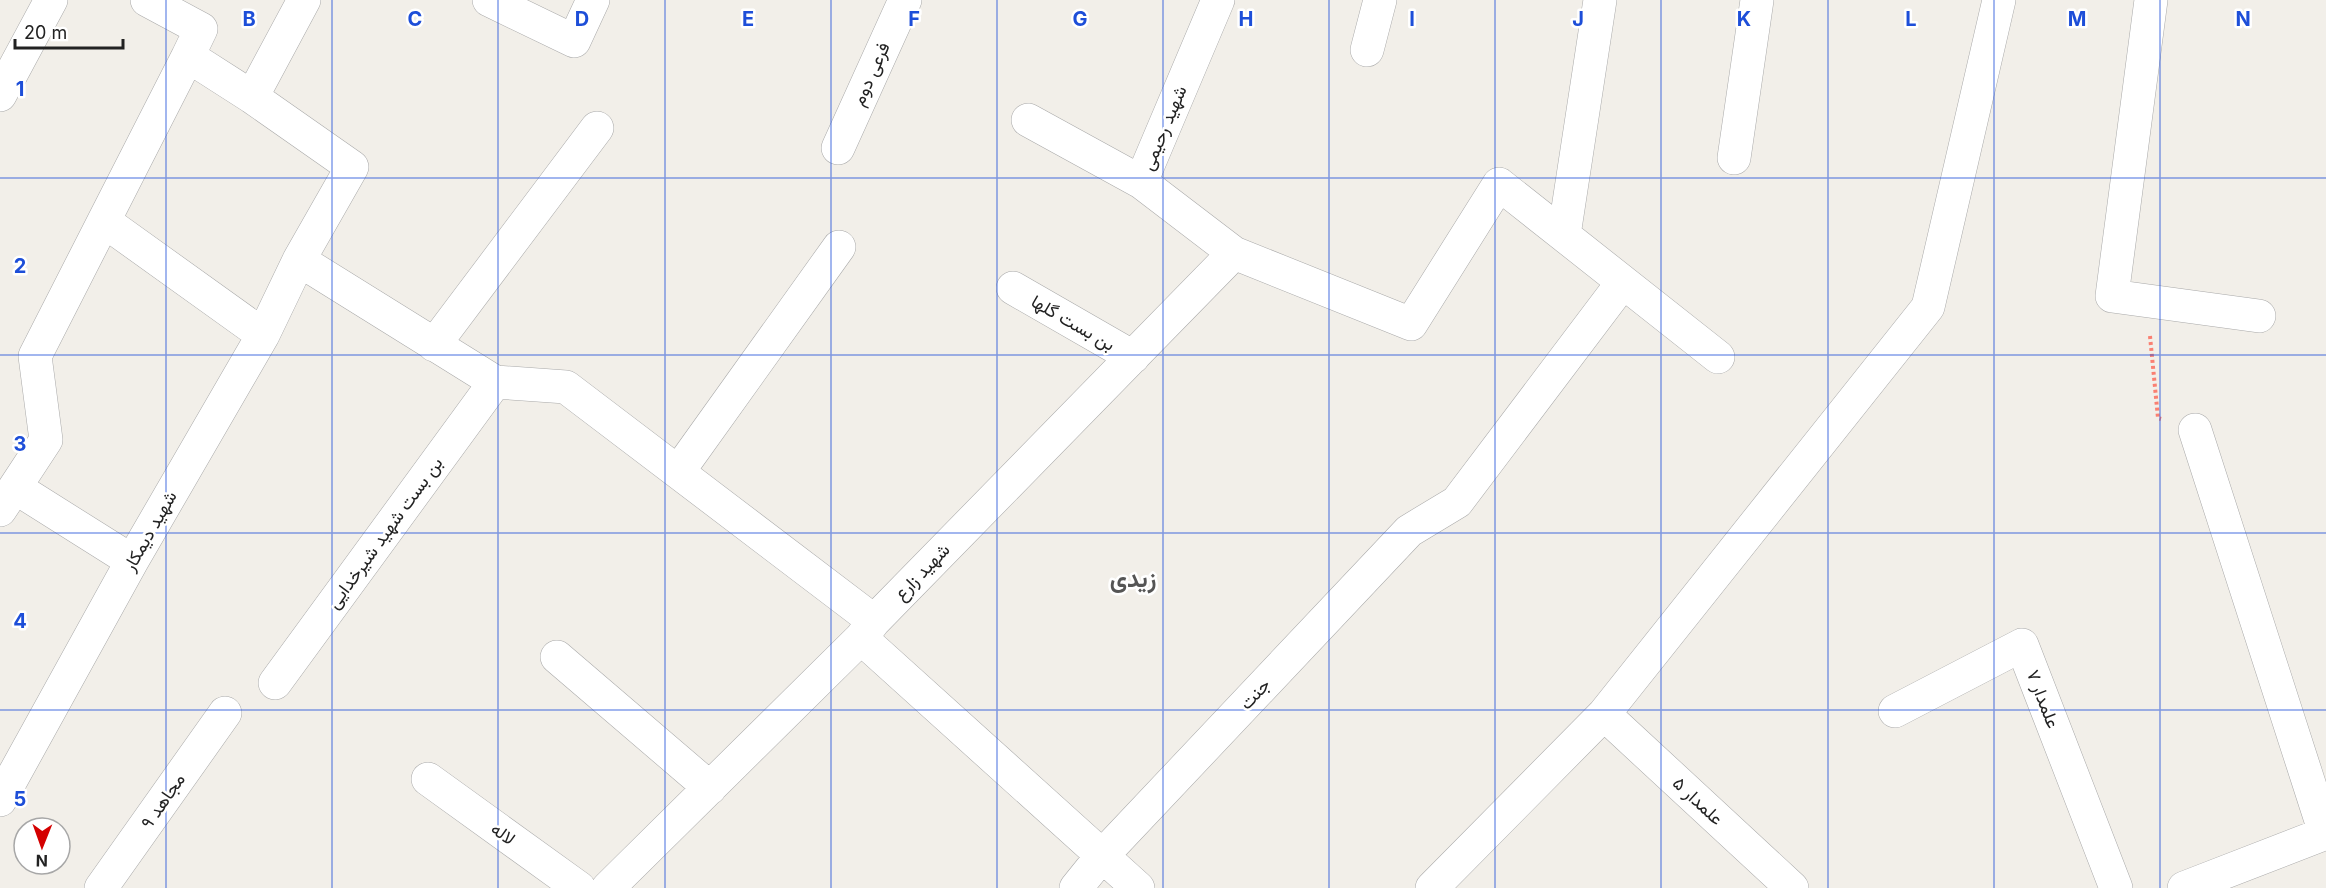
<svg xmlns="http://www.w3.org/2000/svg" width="2326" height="888" font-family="Inter,Vazirmatn,sans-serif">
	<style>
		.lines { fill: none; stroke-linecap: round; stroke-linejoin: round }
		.minor-casing { stroke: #a9a9a9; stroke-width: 34 }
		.path { stroke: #fa8072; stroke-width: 4; stroke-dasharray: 3 3; stroke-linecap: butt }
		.minor { stroke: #fff; stroke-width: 33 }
		.grid { fill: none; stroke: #1d4ed8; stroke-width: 1.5; stroke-opacity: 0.55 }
		.labels { text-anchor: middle; stroke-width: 5; stroke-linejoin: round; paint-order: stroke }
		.street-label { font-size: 18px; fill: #222; stroke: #fff }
		.district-label { font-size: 24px; font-weight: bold; fill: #555; stroke: #fff }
		.grid-label { font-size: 20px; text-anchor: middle; font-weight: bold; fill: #1d4ed8; stroke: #fff; stroke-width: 5; stroke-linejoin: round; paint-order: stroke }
	</style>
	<rect width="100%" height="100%" fill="#f2efe9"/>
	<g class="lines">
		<defs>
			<path id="minor" d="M489 0 574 41 593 0
				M1218 0 1141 182 1234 253 1411 324 1499 184 1718 357
				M2151 0 2112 296 2259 316
				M1367 50 1380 0
				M0 95 51 0
				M252 97 304 0
				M1028 120 1141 182
				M838 148 905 0
				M1734 158 1757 0
				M104 221 263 335
				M1564 235 1600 0
				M299 260 495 382 566 387 874 621
				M1013 288 1133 357
				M434 345 597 128
				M2195 430 2325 833
				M678 472 839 247
				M16 488 132 561
				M0 510 46 440 35 356 188 56
				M861 638 1138 888
				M557 657 710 788
				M275 683 495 382
				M1895 711 2022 645 2116 888
				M1604 714 1792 888
				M428 779 579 888
				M0 800 132 561 263 335 299 260 352 167 252 97 188 56 201 29 147 0
				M101 888 225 713
				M608 888 861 638 874 621 1234 253
				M1076 888 1101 857 1409 531 1457 502 1623 282
				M1432 888 1604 714 1928 307 1999 0
				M2184 888 2326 833"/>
		</defs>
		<use href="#minor" class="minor-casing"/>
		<path class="path" d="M2150 336 2158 418 2161 419"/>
		<use href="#minor" class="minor"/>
	</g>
	<path class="grid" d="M166 0V888M332 0V888M498 0V888M665 0V888M831 0V888M997 0V888M1163 0V888M1329 0V888M1495 0V888M1661 0V888M1828 0V888M1994 0V888M2160 0V888M0 178H2326M0 355H2326M0 533H2326M0 710H2326"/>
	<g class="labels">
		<g class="street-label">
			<text transform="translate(871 74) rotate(-66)" y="6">فرعی دوم</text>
			<text transform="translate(1164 128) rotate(-67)" y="6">شهید رحیمی</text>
			<text transform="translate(1073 323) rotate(30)" y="6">بن بست گلها</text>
			<text transform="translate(150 531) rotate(-60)" y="6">شهید دیمکار</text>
			<text transform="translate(385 533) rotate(-54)" y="6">بن بست شهید شیرخدایی</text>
			<text transform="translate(922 572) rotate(-46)" y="6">شهید زارع</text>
			<text transform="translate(1255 694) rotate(-47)" y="6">جنت</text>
			<text transform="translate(2043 699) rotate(69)" y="6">علمدار ۷</text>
			<text transform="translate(163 801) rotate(-55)" y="6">مجاهد ۹</text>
			<text transform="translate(1698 801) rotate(43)" y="6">علمدار ۵</text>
			<text transform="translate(503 834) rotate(36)" y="6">لاله</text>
		</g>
		<g class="district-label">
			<text x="1133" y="587">زیدی</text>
		</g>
	</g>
	<g class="grid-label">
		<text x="249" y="26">B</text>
		<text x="415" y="26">C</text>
		<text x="582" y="26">D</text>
		<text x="748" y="26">E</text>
		<text x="914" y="26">F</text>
		<text x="1080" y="26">G</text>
		<text x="1246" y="26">H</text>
		<text x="1412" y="26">I</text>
		<text x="1578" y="26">J</text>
		<text x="1744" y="26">K</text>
		<text x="1911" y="26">L</text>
		<text x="2077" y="26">M</text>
		<text x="2243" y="26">N</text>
		<text x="20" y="96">1</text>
		<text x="20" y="273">2</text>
		<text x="20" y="451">3</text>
		<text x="20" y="628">4</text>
		<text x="20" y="806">5</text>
	</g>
	<g transform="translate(42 846) rotate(181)"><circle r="28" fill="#ffffff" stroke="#a7a7a7" stroke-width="1.5"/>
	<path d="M0-4.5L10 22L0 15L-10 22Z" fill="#d40000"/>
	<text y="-9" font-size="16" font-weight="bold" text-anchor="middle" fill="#222222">N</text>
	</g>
	<path d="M15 39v9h108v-9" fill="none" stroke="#222222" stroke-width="3"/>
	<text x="24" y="39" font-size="18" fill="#222222" stroke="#ffffff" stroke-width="4.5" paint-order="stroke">20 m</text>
</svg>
